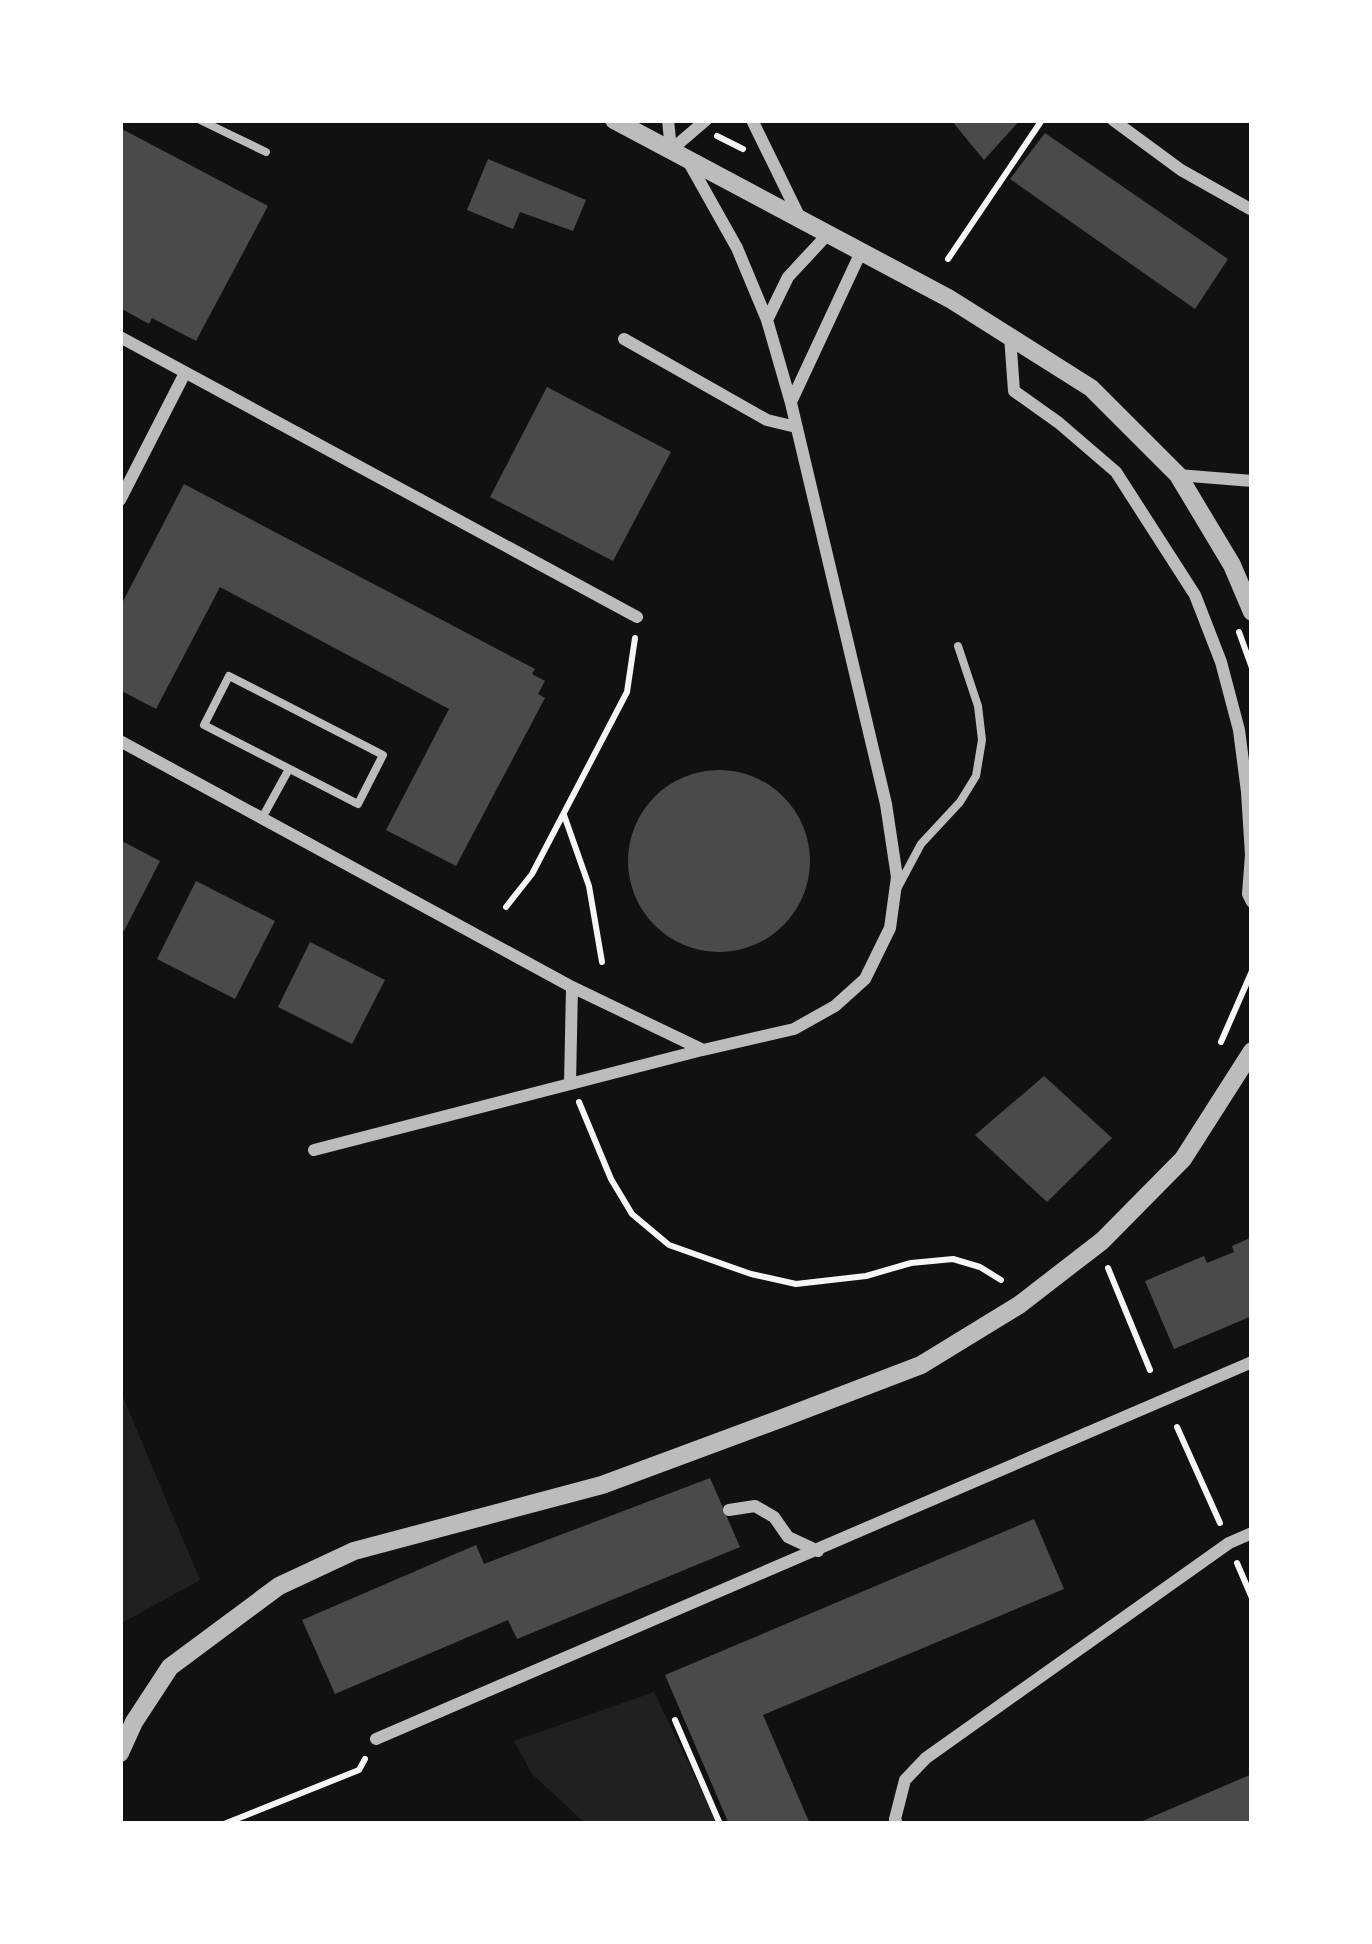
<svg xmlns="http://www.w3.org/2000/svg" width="1372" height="1944" font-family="'Noto Serif',serif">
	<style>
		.green { fill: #202020 }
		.building { fill: #4a4a4a }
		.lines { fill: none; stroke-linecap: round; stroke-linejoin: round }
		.path { stroke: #f5f5f5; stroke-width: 6 }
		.service { stroke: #bcbcbc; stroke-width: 8 }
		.minor { stroke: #bcbcbc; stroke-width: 12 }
		.tertiary { stroke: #bcbcbc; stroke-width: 18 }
	</style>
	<rect width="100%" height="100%" fill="#111"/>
	<path class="green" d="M120 1390 200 1580 120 1624Z
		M654 1692 718 1824H586L532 1774 514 1741Z"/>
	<path class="building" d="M951 120H1020L984 160Z
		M120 128 268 206 196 341 152 318 149 324 120 308Z
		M1045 133 1228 259 1195 309 1010 179Z
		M488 159 586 200 573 231 520 212 513 229 467 210Z
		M547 387 671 452 613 561 490 497Z
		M184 484 535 669 532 674 545 681 538 694 545 698 456 866 386 830 449 709 220 587 156 709 120 690V607Z
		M628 861a91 91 0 1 1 182 0a91 91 0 1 1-182 0Z
		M120 840 160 861 124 931 120 929Z
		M196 881 275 921 235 999 157 959Z
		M310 942 385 980 352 1044 278 1007Z
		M1044 1076 1112 1138 1047 1202 975 1135Z
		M1252 1237V1316L1174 1349 1145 1281 1204 1256 1207 1263 1234 1252 1232 1246Z
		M710 1478 740 1547 517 1639 508 1620 335 1694 302 1620 476 1545 484 1564Z
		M1034 1519 1064 1589 763 1715 810 1824H729L665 1675Z
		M1252 1774V1824H1136L1154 1816Z"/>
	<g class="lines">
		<path class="path" d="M717 136 743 149
			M948 259 1042 120
			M1239 632 1252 668
			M564 815 589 886 602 962
			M506 907 532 874 627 692 635 638
			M1221 1042 1252 971
			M579 1102 611 1179 632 1214 669 1245 751 1274 796 1284 866 1276 911 1263 953 1259 980 1267 1001 1280
			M1108 1268 1150 1370
			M1177 1427 1220 1523
			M1237 1563 1252 1598
			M675 1720 720 1824
			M224 1824 359 1770 365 1759"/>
		<path class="service" d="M200 120 266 152
			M229 676 383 755 358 804 204 725Z
			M262 818 289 769
			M898 887 921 844 960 802 976 776 982 740 978 706 958 646"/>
		<path class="minor" d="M668 120 671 150
			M752 120 800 218
			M1113 120 1181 170 1252 210
			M671 150 706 120
			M687 159 737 248 767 320
			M1010 336 1014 391 1059 423 1116 472 1195 595 1221 662 1239 730 1247 792 1251 855 1248 894 1252 902
			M120 337 637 617
			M624 339 767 420 796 427
			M791 402 861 252
			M1178 475 1252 481
			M120 500 185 373
			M120 741 572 987 703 1050 794 1029 835 1006 865 979 890 928 897 877 886 804 791 403 767 320 788 277 828 234
			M570 1084 572 987
			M314 1150 702 1050
			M729 1510 755 1506 774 1517 788 1537 818 1551
			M376 1739 1252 1362
			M897 1824 895 1819 905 1780 926 1758 1229 1543 1252 1533"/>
		<path class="tertiary" d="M614 120 950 299 1091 388 1178 475 1232 565 1252 612
			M120 1753 134 1722 170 1667 279 1586 354 1551 602 1485 780 1419 921 1365 1019 1305 1102 1241 1183 1159 1252 1051"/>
	</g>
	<rect width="1372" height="1944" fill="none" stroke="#ffffff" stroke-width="246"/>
</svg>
